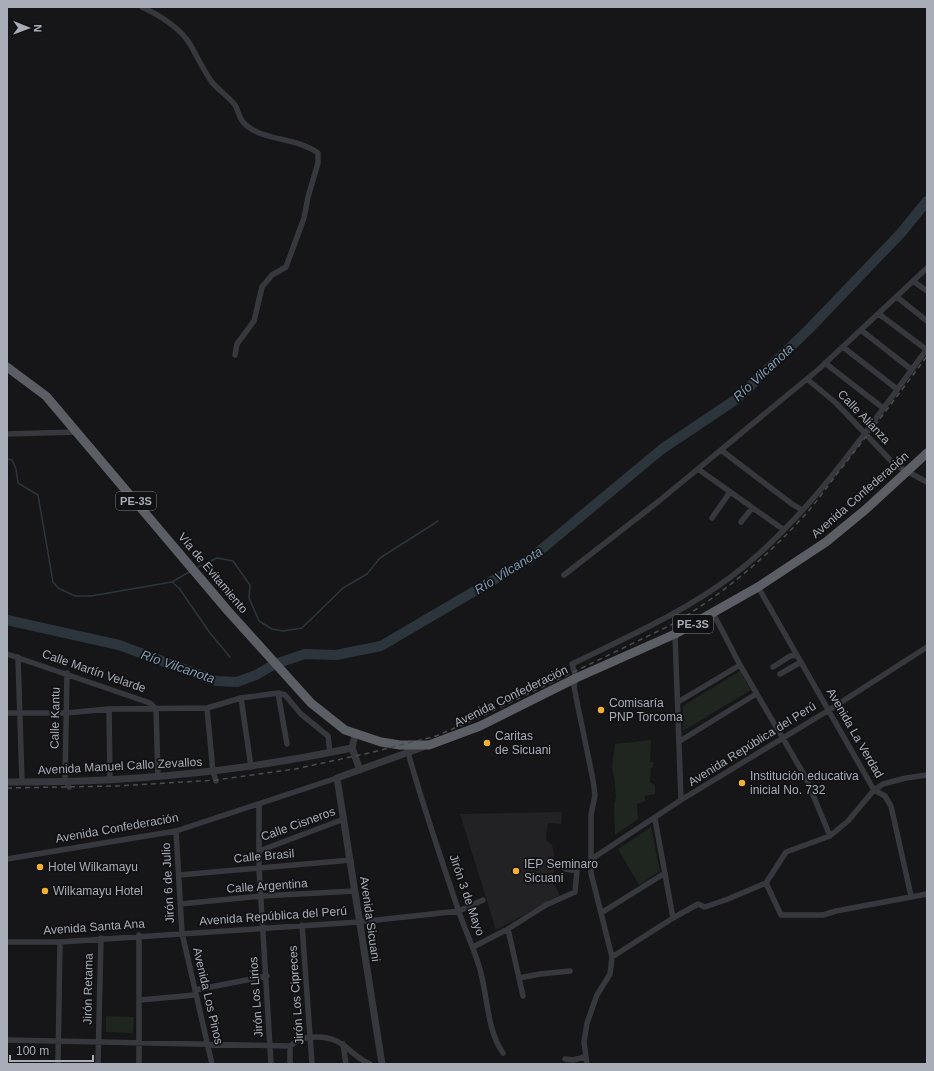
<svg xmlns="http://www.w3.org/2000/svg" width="934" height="1071" font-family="Helvetica,sans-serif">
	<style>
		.built { fill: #222225 }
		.green { fill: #1e261f }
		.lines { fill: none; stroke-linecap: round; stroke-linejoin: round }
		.stream { stroke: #2c353c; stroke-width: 1.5 }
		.river { stroke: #2c353c; stroke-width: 10 }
		.minor { stroke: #37383d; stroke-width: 5.5 }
		.tertiary { stroke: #37383d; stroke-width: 7 }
		.trunk { stroke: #5b5e65; stroke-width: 9 }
		.rail { stroke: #4a4c52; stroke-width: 1.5; stroke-dasharray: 5 4; stroke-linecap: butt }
		.poi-dot { fill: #f2b134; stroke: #111113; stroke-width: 1.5 }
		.labels { text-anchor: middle; stroke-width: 3.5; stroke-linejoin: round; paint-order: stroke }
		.shield { fill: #111113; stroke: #7b7e86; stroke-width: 1 }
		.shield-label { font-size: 11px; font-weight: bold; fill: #a8adb8 }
		.street-label { font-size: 12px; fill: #a8adb8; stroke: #111113 }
		.poi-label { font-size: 12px; fill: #a8adb8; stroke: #111113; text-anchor: start }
		.water-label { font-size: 13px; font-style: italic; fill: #7f9bb3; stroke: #111113 }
	</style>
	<rect width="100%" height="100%" fill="#161618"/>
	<path class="built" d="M562 812 561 824 548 823 546 836V840L552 845 554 853V884L560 895 496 930 460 814Z"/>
	<path class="green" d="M740 671 751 690 683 731V706Z
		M651 740 650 762H653V767L651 768 650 782 655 785V794L645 796V801L637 804 638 819 615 835 614 804 616 797 615 784 612 766 615 744Z
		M651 827 660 871 639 885 618 849Z
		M106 1016 134 1017 133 1033 106 1032Z"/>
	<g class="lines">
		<path class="stream" d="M7 459 12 460 16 469 18 483 38 495 53 582 58 588 75 596H91L172 582 189 572
			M198 567 217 558 233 561 250 585 249 598 259 621 272 629 283 631 302 628 343 588 367 574 380 558 438 521
			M172 582 179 588 210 633 230 657"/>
		<path class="river" d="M7 620 119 645 216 681 237 682 256 675 275 664 305 654 336 655 381 646 531 558 662 449 738 398 810 328 901 233 927 201"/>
		<path class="minor" d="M142 7C159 15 180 28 190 44 197 57 203 69 211 81 218 90 228 96 235 105 238 110 239 117 243 122 259 141 297 137 318 153V163L308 197 304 218 286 267 272 275 262 287 254 321 237 344 235 355
			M913 281 927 291
			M897 297 927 321
			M879 314 927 350
			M861 330 912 370
			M843 347 897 389
			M825 363 883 408
			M807 379 836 403 895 465 927 482
			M7 434 77 432
			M721 450 792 504 802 510
			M698 469 784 530
			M712 518 730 492
			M741 522 752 508
			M564 575 659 501 819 369 927 268
			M758 587 874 790 885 796 891 806 911 896
			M713 613 740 665 806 778 830 836
			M675 634 681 800
			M7 654 150 703 156 709
			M18 657 22 782
			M773 667 790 656 797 655
			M67 673 65 780 69 787
			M780 674 801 662
			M278 693 287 744
			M241 698 251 767
			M678 702 740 665
			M207 708 213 772 216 781
			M109 709 110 780
			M156 709 158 777
			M7 713H66L109 709 207 708 241 698 278 693 285 695 301 714 328 736 330 753
			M680 741 756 694
			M407 749C422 803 440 856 458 909 464 928 473 946 479 966 488 994 486 1029 503 1053
			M259 804V868L271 1064
			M655 819 673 918
			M176 831 182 933 212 1064
			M259 851 344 819
			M7 859 176 831 337 778
			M590 860 681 800 829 710 927 647
			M179 875 351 860
			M766 883 781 915H823L836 911 927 894
			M180 904 261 896 355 891
			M601 913 665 873
			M302 925 312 1064
			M508 929 523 996
			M7 942H60L359 922 459 911 483 900
			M473 947 508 929 546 905 575 892 577 871 566 869 559 864
			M612 957 673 918 698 904 705 907 728 899 766 883 786 852 830 836 848 821 874 790 883 784 906 778 927 775
			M519 978 540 974 570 971
			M195 990 267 976
			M140 1000 195 995
			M7 1040 290 1046C298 1039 305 1037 316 1037 346 1037 347 1054 370 1064
			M343 1044 346 1064
			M565 1059 573 1060 585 1057
			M58 1064 60 942
			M98 1064 101 938
			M139 1064V935
			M290 1064V1046
			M587 1064 584 1042 587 1023 597 995 610 974 612 957 591 873V815L595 795 593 780 576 697 574 686 576 678 572 664C627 637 683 613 732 576 811 516 868 428 927 349"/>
		<path class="tertiary" d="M352 748 355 735
			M7 782C123 783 239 772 352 748L360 770
			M382 1064 337 778 423 747"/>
		<path class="trunk" d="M7 367 46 396 228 611 311 703 345 730 381 742 400 745H429L480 726 576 678 675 634 758 587 826 542 865 510 927 453"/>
		<path class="rail" d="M7 788 117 786 216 780 295 769 369 753 436 736 476 719 673 624C721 595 765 559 803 517 818 501 830 482 844 465 872 429 900 393 927 356"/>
	</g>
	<g class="poi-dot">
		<circle cx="601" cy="710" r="4"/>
		<circle cx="487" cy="743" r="4"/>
		<circle cx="742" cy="783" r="4"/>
		<circle cx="40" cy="867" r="4"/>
		<circle cx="516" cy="871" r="4"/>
		<circle cx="45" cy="891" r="4"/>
	</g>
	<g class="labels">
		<g class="shield">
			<rect x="116" y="492" width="40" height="18" rx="3"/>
			<rect x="673" y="615" width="40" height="18" rx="3"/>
		</g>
		<g class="shield-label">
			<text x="136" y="505">PE-3S</text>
			<text x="693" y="628">PE-3S</text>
		</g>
		<g class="street-label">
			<text transform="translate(864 417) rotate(46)" y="4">Calle Alianza</text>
			<text transform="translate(860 495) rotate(-41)" y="4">Avenida Confederación</text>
			<text transform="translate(213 573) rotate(50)" y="4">Vía de Evitamiento</text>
			<text transform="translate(94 671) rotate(19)" y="4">Calle Martín Velarde</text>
			<text transform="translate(511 696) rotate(-26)" y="4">Avenida Confederación</text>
			<text transform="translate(55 718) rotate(-89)" y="4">Calle Kantu</text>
			<text transform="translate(855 733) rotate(60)" y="4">Avenida La Verdad</text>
			<text transform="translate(752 744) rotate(-32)" y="4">Avenida República del Perú</text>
			<text transform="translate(120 766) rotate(-3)" y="4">Avenida Manuel Callo Zevallos</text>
			<text transform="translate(298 824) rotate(-20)" y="4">Calle Cisneros</text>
			<text transform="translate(117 828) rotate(-10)" y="4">Avenida Confederación</text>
			<text transform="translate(264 856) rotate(-5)" y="4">Calle Brasil</text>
			<text transform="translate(168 883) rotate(-93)" y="4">Jirón 6 de Julio</text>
			<text transform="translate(267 886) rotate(-4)" y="4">Calle Argentina</text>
			<text transform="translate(467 895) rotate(71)" y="4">Jirón 3 de Mayo</text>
			<text transform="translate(273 916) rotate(-4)" y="4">Avenida República del Perú</text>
			<text transform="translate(370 919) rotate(82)" y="4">Avenida Sicuani</text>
			<text transform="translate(94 927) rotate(-4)" y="4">Avenida Santa Ana</text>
			<text transform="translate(88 989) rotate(-89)" y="4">Jirón Retama</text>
			<text transform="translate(296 995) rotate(-94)" y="4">Jirón Los Cipreces</text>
			<text transform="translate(208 996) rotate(77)" y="4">Avenida Los Pinos</text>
			<text transform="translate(256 997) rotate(-94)" y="4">Jirón Los Lirios</text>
		</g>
		<g class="poi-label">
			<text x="609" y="707">Comisaría<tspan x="609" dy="14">PNP Torcoma</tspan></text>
			<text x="495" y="740">Caritas<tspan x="495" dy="14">de Sicuani</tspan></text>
			<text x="750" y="780">Institución educativa<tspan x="750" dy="14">inicial No. 732</tspan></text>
			<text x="524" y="868">IEP Seminaro<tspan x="524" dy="14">Sicuani</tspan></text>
			<text x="48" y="871">Hotel Wilkamayu</text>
			<text x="53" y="895">Wilkamayu Hotel</text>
		</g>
		<g class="water-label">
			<text transform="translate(763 372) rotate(-43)" y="5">Río Vilcanota</text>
			<text transform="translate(508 570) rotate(-32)" y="5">Río Vilcanota</text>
			<text transform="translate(178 666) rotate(19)" y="5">Río Vilcanota</text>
		</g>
	</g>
	<rect width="934" height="1071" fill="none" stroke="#a8adb8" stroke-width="16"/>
	<g transform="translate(28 28) rotate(91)" stroke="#111113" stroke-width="3" paint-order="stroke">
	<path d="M0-3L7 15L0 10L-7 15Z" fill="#a8adb8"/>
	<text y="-6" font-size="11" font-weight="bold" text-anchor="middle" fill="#a8adb8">N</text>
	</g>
	<path d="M10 1055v6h83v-6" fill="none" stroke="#a8adb8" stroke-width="2"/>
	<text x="16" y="1055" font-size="12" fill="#a8adb8" stroke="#111113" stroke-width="3" paint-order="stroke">100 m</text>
</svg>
